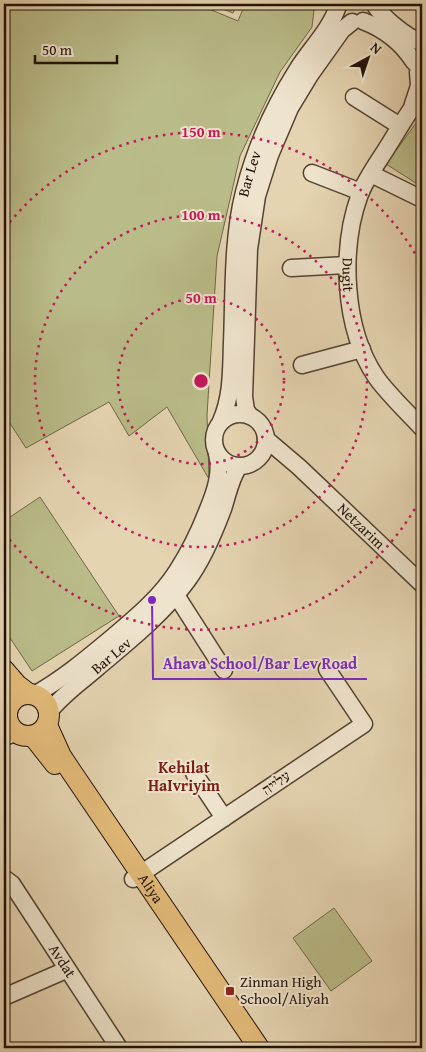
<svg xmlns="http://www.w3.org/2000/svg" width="426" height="1052" font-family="'Gentium Book Plus','Frank Ruhl Libre',serif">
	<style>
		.green { fill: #b9bb88; stroke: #6e6647 }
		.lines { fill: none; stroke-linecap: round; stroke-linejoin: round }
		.minor-casing { stroke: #534231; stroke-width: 19 }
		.major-casing { stroke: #221206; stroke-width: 22 }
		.minor { stroke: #eee3cc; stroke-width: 16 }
		.major { stroke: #e2ba78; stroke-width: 20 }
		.ring { fill: none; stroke: #c2185b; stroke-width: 2.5; stroke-dasharray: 2.5 5 }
		.poi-dot { fill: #8f2418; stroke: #eee3cc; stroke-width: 2 }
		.labels { text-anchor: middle; stroke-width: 4; stroke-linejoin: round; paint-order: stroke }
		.street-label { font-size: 15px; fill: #221206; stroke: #eee3cc }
		.poi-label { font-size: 15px; fill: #221206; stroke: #eee3cc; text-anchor: start }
		.neighbourhood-label { font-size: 16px; font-weight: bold; fill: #7a1f14; stroke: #eee3cc }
		.centre { fill: #c2185b; stroke: #eee3cc; stroke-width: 2.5 }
		.ring-label { font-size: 15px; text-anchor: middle; font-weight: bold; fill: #c2185b; stroke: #eee3cc; stroke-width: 4; stroke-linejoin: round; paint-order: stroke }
		.leader { fill: none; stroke: #7b2cbf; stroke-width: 2 }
		.callout-dot { fill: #7b2cbf; stroke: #eee3cc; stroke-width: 2 }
		.callout-label { font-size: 16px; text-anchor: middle; font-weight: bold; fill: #7b2cbf; stroke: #eee3cc; stroke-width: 4; stroke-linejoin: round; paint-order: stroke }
	</style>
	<rect width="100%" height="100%" fill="#e5d4b1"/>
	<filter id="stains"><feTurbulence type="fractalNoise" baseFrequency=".004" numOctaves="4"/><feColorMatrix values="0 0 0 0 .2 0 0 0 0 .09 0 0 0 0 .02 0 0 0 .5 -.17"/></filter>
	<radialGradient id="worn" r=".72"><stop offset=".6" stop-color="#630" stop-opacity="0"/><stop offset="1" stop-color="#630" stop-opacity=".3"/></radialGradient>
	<path class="green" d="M4 4H197L238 21 245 4H313L314 10 312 27 280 72 240 156 217 256 207 415 209 479 167 407 129 436 109 402 26 448 4 414Z
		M211 4H237L233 13Z
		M422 115V187L386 164Z
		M40 497 119 616 32 671 4 629V521Z
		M334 908 372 961 331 991 293 938Z"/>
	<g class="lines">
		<defs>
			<g id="minor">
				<path d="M374 4C384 19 405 36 422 43"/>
				<path d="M363 21C384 29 402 43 414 62"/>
				<path id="s1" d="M422 94C408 112 397 132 385 151 376 165 366 179 360 194 340 248 343 328 376 377 387 393 409 414 422 428"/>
				<path d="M354 97 400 126"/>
				<path d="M413 104 419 86 418 72"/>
				<path d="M312 173 361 192"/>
				<path d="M371 174 422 199"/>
				<path d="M291 268 347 265"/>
				<path d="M302 365 362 349"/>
				<circle cx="240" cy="440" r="26"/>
				<path d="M250 416 246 410 244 397 249 249 257 196 270 155 290 108 310 75 342 30 352 22"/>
				<path id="s2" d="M221 421C232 396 231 370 232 343 234 294 232 239 244 192 255 148 273 108 297 70 310 49 330 30 338 6"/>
				<path id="s3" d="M266 439 299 467 422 584"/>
				<path d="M176 595 224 670"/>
				<path d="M34 695C61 680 84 661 108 641 133 620 160 598 177 571 190 551 200 530 208 509 215 492 222 472 217 454"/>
				<path id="s4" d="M49 712C62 695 81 682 97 668 129 641 162 615 187 581 203 560 214 533 223 509 228 494 230 480 239 466"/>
				<path d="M4 719 7 715"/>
				<path d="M4 737 16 733"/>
				<path d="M194 773 224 818"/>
				<path id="s5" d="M4 878 12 884 119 1048"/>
				<path d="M133 879 364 724 327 669"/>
				<path d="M4 997 66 970"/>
			</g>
			<g id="major">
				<path d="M4 670 17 685 29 694"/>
				<circle cx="28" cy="715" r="21"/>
				<path id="s6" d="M47 725 61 756 71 771 259 1048"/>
				<path d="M33 736 55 764"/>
			</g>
		</defs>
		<use href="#minor" class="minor-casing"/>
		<use href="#major" class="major-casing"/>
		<use href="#minor" class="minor"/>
		<use href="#major" class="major"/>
	</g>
	<g class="ring">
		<circle cx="201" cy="381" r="83"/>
		<circle cx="201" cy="381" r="166"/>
		<path d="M422 496A249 249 0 0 1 5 534M5 228A249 249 0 0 1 422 266"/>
	</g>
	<rect class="poi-dot" x="225" y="986" width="10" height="10" rx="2.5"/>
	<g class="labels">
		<g class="street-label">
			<text dy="5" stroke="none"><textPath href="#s2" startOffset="250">Bar Lev</textPath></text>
			<text dy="5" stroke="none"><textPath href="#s1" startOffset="200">Dugit</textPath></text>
			<text dy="5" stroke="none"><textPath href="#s3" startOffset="129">Netzarim</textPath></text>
			<text dy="5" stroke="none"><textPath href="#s4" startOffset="84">Bar Lev</textPath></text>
			<text transform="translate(276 783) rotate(-34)" y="5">עלייה</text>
			<text dy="5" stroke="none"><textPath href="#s6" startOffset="194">Aliya</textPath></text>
			<text dy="5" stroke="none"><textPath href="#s5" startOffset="102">Avdat</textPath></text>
		</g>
		<g class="poi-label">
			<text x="240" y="987">Zinman High<tspan x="240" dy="17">School/Aliyah</tspan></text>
		</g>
		<g class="neighbourhood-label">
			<text x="184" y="773">Kehilat<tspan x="184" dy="18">HaIvriyim</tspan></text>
		</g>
	</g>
	<circle cx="201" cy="381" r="8" class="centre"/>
	<g class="ring-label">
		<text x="201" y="137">150 m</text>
		<text x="201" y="220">100 m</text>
		<text x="201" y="303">50 m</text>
	</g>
	<path class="leader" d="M152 600L153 679H367"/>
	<circle class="callout-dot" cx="152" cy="600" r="5"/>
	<g class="callout-label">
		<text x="260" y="669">Ahava School/Bar Lev Road</text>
	</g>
	<rect width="426" height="1052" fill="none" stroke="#e5d4b1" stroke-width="20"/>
	<rect x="5" y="5" width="416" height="1042" fill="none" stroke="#221206" stroke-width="2.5"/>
	<rect x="10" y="10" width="406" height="1032" fill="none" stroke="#221206"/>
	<g transform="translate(368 58) rotate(40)" stroke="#eee3cc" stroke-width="4" paint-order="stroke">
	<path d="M0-4L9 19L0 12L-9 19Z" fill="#221206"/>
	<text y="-8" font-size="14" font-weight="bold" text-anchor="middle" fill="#221206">N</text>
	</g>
	<path d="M35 55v8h82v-8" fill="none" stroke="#221206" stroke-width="2.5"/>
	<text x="42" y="55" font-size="15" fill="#221206" stroke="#eee3cc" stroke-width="4" paint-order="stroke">50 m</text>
	<rect width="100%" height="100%" filter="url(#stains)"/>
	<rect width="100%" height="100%" fill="url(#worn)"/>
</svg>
